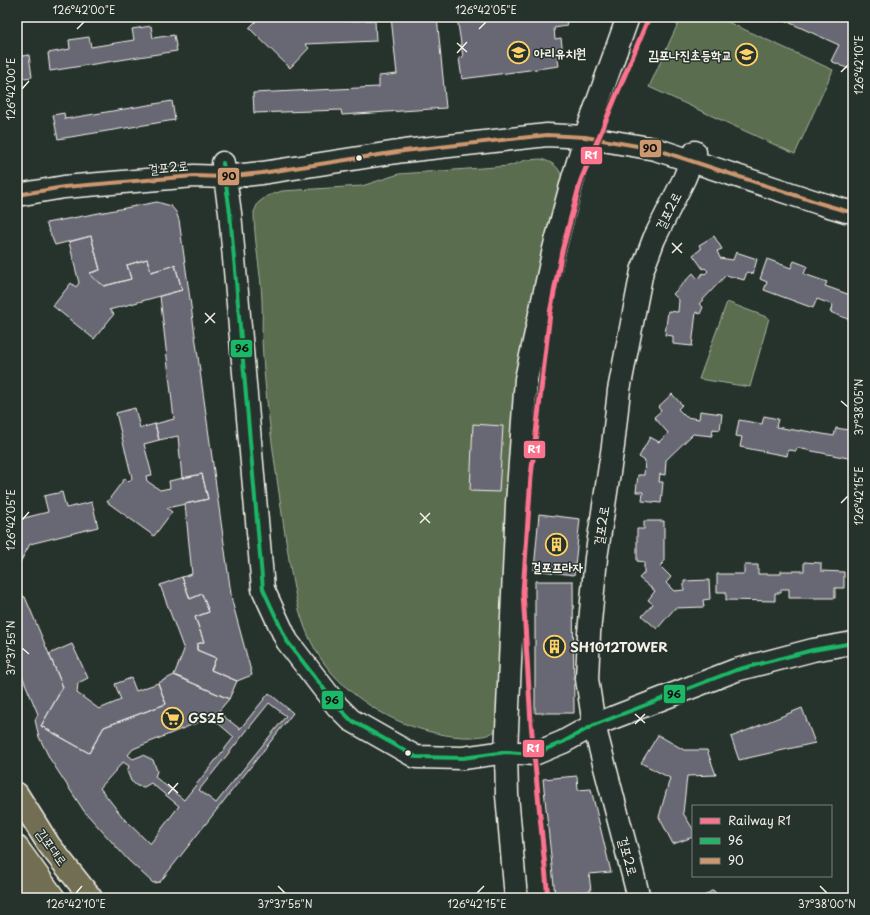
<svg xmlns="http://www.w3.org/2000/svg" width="870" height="915" font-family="'Playpen Sans','Poor Story',sans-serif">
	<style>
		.green { fill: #5a6d50; stroke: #a7af9c }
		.building { fill: #686875; stroke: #f4f1e8; fill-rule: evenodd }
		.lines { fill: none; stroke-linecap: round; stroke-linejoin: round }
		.minor-casing { stroke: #f4f1e8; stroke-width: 25 }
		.major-casing { stroke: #f4f1e8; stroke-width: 25 }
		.minor { stroke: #26332d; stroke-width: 22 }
		.major { stroke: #726e52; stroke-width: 22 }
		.bus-1-casing { stroke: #26332d; stroke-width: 7 }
		.bus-2-casing { stroke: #26332d; stroke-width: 7 }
		.bus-1 { stroke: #1ab867; stroke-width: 4 }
		.bus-2 { stroke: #cd976f; stroke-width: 4 }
		.rail-1-casing { stroke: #26332d; stroke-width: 8 }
		.rail-1 { stroke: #fc738d; stroke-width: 5 }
		.ticks { fill: none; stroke: #f4f1e8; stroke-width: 1.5 }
		.bus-dot { fill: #f4f1e8; stroke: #26332d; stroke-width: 1.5 }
		.labels { text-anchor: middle; stroke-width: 3; stroke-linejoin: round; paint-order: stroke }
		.poi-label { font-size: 13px; font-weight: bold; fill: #f4f1e8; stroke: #26332d; text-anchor: start }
		.street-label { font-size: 13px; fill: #f4f1e8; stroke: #26332d }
		.line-badge { stroke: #26332d; stroke-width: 1.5 }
		.badge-label { font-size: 11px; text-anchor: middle; font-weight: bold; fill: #fff }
		.pale-badge-label { font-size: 11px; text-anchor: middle; font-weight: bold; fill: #111 }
		.neatline { fill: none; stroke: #f4f1e8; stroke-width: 1.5 }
		.ticks-label { font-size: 10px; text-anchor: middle; fill: #f4f1e8 }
	</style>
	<rect width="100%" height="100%" fill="#26332d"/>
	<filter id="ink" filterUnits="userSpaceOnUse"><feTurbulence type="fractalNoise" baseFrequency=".025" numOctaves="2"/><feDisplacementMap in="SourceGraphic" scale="8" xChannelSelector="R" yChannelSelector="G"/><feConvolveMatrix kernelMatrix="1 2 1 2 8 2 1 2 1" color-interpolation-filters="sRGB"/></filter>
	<g filter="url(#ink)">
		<path class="green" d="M681 17H717L833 70 795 154 649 87Z
			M541 159C554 163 560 167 563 181L509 488 502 590 498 730C493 732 487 736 482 736 462 740 430 733 411 726 374 713 334 684 315 649 294 612 291 568 284 528 276 471 267 414 263 357 261 338 263 319 262 301 261 271 254 242 254 212L258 203 267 196 282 191 362 186 399 174 509 166 526 160Z
			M727 302 769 318 750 387 699 379Z"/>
		<path class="building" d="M260 17H300L304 21 333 20V17H349V21L375 20 376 41 305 44 309 48 290 68 249 28Z
			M391 17H437L446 108 342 115 341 110 254 113 253 93 379 87V76L397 74Z
			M457 17H566L567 26 554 28 555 39 561 38 563 53 557 54 559 66 462 79 459 58 463 57Z
			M777 17H853V71L831 61 839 45Z
			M151 26 153 38 174 35 177 51 50 71 48 53 70 49 69 40 89 37 91 47 134 40 132 29Z
			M29 55 32 77 17 79V57Z
			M172 101 175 120 58 139 53 115 64 113 65 119Z
			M157 202 171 206 176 212 179 220 232 601 252 675 237 681 211 670 216 658 197 650V644L204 642 195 617 209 612 202 594 190 599 182 577 192 574 185 504 208 499 202 474 182 478 178 436 159 440 155 424 174 419 160 296 182 290 175 265 151 272 147 259 127 265 131 279 104 286 92 277 90 273 100 270 91 236 55 245 46 223Z
			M91 236 100 270 90 273 92 277 104 286 131 279 127 265 147 259 151 272 175 265 182 290 109 310 114 314 94 339 53 306 71 283 76 287 79 283 69 242Z
			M714 236 722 249 717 251 720 258 733 260 736 252 757 259 753 274 747 272 744 280 726 275 699 304 703 307 700 314 696 312 692 346 673 344V336L665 335 668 311 678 312 679 300 673 294 693 273 698 279 703 273 705 274 708 271 705 268 703 269 693 255 701 249 699 245Z
			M767 259 791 268 794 261 807 266 804 274 827 282 825 286 853 296V321L830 312 833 305 817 299 813 308 764 290 767 282 760 279Z
			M17 312 21 325 17 326Z
			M672 394 682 405 678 409 686 417 699 419 700 411 722 414 720 430 713 429 712 436 693 434 666 460 665 475 660 474 659 482H663L661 503 642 501 643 492H636L638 475H644L645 461 639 457 650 437 659 442 668 433 654 417 661 411 658 407Z
			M135 408 140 428 155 424 159 440 144 444 152 475 146 476 147 481 160 490 170 488 169 481 202 474 208 499 167 508 172 512 154 536 107 502 125 478 129 482 132 478 116 413Z
			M764 416 778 419 776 427 800 431V430L834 436 836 428 849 430 848 438 853 439V459L797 448 796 451 788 450 787 456 740 447 742 437 736 436 739 420 762 424Z
			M473 424 503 426 499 492 470 491Z
			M62 492 66 508 92 502 98 527 30 544 17 568V517L20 519 48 512 44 496Z
			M539 514 580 519 574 575 534 570Z
			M644 521H664V562L660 566 671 577 666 583 674 591 684 590V581L709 580 710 599 703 600 704 607 675 608 657 629 642 616 653 604 648 600 655 591 639 578 644 573V562L637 561V529H644Z
			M804 562 821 563V571L844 572V588H835V598H789V589H781V593H775V601L726 600V592H717V574H744V565H758V574H781V571H804Z
			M182 577 190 599 202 594 209 612 195 617 204 642 197 644V650L216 658 211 670 237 681 229 699 174 675 184 650 160 585Z
			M535 581H573L574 713H535Z
			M21 595 25 597 63 687 41 726 89 753 104 727 166 704 158 683 174 675 229 699 218 712 240 729 269 693 293 713 160 882 153 883 128 860 84 811 50 759 39 737 35 720 38 714 17 664V600ZM211 717 234 737 184 800 155 777 157 771 153 760 143 755 133 759 128 755 133 749ZM123 762 129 766 127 771 131 781 137 786 144 787 151 783 179 806 150 844 125 820 100 788Z
			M72 644 88 678 78 683 77 693 99 709 121 700 115 684 131 678 136 691 158 683 166 704 104 727 89 753 41 726 63 687 49 654Z
			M269 703 286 716 216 803 199 790Z
			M802 708 815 743 739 760 731 737Z
			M658 735 684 750H707L716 775 687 776 683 813 693 829V837L673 844 659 817 670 778 641 763Z
			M577 776 578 790 591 789 611 872 589 874 591 891 555 895 543 779Z
			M713 890 721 898H701Z"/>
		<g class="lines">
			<defs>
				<path id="minor" d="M223 163 230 213 263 589 287 641 337 706 351 720 416 757 463 758 506 752 534 754 563 742 594 725 736 670 813 650 853 643
					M17 195 64 187 194 176 225 177 262 173 404 151 547 135 585 137 655 149 819 203 846 211H853
					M516 898 507 795 506 752 517 504 526 379 554 249 573 178 588 129 628 17
					M639 898 594 725 587 679 589 633 596 558 613 446 619 390 642 271 654 239 684 179 695 152"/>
				<path id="major" d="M17 794 49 845 91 898
					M17 847 54 898
					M17 863 28 898"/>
			</defs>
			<use href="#minor" class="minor-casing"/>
			<use href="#major" class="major-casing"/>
			<use href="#minor" class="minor"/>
			<use href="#major" class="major"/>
			<defs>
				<path id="bus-1" d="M223 163 230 213 263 589 287 641 337 706 351 720 416 757 463 758 506 752 534 754 563 742 594 725 736 670 813 650 853 643"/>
				<path id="bus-2" d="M17 195 64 187 194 176 225 177 262 173 404 151 547 135 585 137 655 149 819 203 846 211H853"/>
			</defs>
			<use href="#bus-1" class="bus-1-casing"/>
			<use href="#bus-2" class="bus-2-casing"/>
			<use href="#bus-1" class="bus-1"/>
			<use href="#bus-2" class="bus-2"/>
			<defs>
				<path id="rail-1" d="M548 898 531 723 523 592 531 476 550 313 562 251 581 180 649 17"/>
			</defs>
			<use href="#rail-1" class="rail-1-casing"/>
			<use href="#rail-1" class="rail-1"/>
		</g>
	</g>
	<path class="ticks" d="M77 29 84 22M479 29 486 22M457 43 467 52M457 53 467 42M841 72 848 65M22 89 29 81M672 243 682 253M672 253 682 243M205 313 215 323M205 323 215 313M841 401 848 407M841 503 848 496M420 513 430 523M22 520 29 512M420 523 430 513M22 648 29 654M635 714 645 723M635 724 645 714M168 784 178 793M168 794 178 783M278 886 285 893M820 886 827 893M76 893 82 886M477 893 484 886"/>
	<defs>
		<symbol id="school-ring" viewBox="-11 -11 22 22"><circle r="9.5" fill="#26332d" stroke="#ffd166" stroke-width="1.5"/><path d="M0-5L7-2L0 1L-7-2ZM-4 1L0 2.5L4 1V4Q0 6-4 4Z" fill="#ffd166"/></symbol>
		<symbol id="building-ring" viewBox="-11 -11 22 22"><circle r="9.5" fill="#26332d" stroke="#ffd166" stroke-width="1.5"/><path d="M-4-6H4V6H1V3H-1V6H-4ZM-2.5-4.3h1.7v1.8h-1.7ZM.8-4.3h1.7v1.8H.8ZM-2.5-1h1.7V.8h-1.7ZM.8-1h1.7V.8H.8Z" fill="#ffd166"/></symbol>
		<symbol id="supermarket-ring" viewBox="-11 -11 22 22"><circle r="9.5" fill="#26332d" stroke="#ffd166" stroke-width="1.5"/><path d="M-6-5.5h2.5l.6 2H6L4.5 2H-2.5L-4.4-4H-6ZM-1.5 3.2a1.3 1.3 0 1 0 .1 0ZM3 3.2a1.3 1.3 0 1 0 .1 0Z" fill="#ffd166"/></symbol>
	</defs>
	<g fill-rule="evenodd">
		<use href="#school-ring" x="506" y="40" width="25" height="25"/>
		<use href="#school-ring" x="734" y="42" width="25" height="25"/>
		<use href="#building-ring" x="544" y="532" width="25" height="25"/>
		<use href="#building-ring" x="542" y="634" width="25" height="25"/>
		<use href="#supermarket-ring" x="160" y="706" width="25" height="25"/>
	</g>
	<g class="bus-dot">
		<circle cx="359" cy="158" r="3.5"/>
		<circle cx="408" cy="753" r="3.5"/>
	</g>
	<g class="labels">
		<g class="poi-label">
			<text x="534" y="58">아리유치원</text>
			<text x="732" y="60" text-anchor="end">김포나진초등학교</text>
			<text x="557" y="572" text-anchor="middle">걸포프라자</text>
			<text x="570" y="652">SH1012TOWER</text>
			<text x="188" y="723">GS25</text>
		</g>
		<g class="street-label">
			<text transform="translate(168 167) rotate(-5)" y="5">걸포2로</text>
			<text transform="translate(668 211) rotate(-63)" y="5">걸포2로</text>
			<text transform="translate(601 526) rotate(-81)" y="5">걸포2로</text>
			<text transform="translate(52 847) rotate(54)" y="5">김포대로</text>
			<text transform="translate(628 856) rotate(75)" y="5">걸포2로</text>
		</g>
	</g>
	<g class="line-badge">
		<rect x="639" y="139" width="23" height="19" rx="4" fill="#cd976f"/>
		<rect x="580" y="146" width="23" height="19" rx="4" fill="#fc738d"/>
		<rect x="217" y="167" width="23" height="19" rx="4" fill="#cd976f"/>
		<rect x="230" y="339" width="23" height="19" rx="4" fill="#1ab867"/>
		<rect x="523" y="440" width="23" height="19" rx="4" fill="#fc738d"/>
		<rect x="663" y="684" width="23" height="20" rx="4" fill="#1ab867"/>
		<rect x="321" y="690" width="23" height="20" rx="4" fill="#1ab867"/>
		<rect x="522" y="739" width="23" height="19" rx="4" fill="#fc738d"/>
	</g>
	<g class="badge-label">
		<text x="591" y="159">R1</text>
		<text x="534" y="453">R1</text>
		<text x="533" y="752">R1</text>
	</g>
	<g class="pale-badge-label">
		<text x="650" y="152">90</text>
		<text x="229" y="180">90</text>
		<text x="242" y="352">96</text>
		<text x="674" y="698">96</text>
		<text x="332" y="704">96</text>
	</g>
	<rect width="870" height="915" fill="none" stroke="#26332d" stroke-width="44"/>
	<rect x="692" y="805" width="140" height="72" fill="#26332d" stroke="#787f78"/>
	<rect x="700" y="818" width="20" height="6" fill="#fc738d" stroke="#787f78"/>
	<text x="728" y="825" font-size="12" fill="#f4f1e8">Railway R1</text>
	<rect x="700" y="838" width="20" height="6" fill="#1ab867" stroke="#787f78"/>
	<text x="728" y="845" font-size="12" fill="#f4f1e8">96</text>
	<rect x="700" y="858" width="20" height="6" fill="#cd976f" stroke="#787f78"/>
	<text x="728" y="865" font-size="12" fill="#f4f1e8">90</text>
	<rect x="22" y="22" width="826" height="871" class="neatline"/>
	<g class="ticks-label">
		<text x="84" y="14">126°42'00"E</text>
		<text x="486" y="14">126°42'05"E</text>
		<text transform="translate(859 65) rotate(-90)" y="4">126°42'10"E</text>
		<text transform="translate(11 89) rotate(-90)" y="4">126°42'00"E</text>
		<text transform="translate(859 407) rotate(-90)" y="4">37°38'05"N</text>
		<text transform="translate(859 496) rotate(-90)" y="4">126°42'15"E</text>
		<text transform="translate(11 520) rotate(-90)" y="4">126°42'05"E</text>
		<text transform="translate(11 648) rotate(-90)" y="4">37°37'55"N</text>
		<text x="76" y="908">126°42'10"E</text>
		<text x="285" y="908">37°37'55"N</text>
		<text x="477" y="908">126°42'15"E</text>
		<text x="827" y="908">37°38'00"N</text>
	</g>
</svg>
